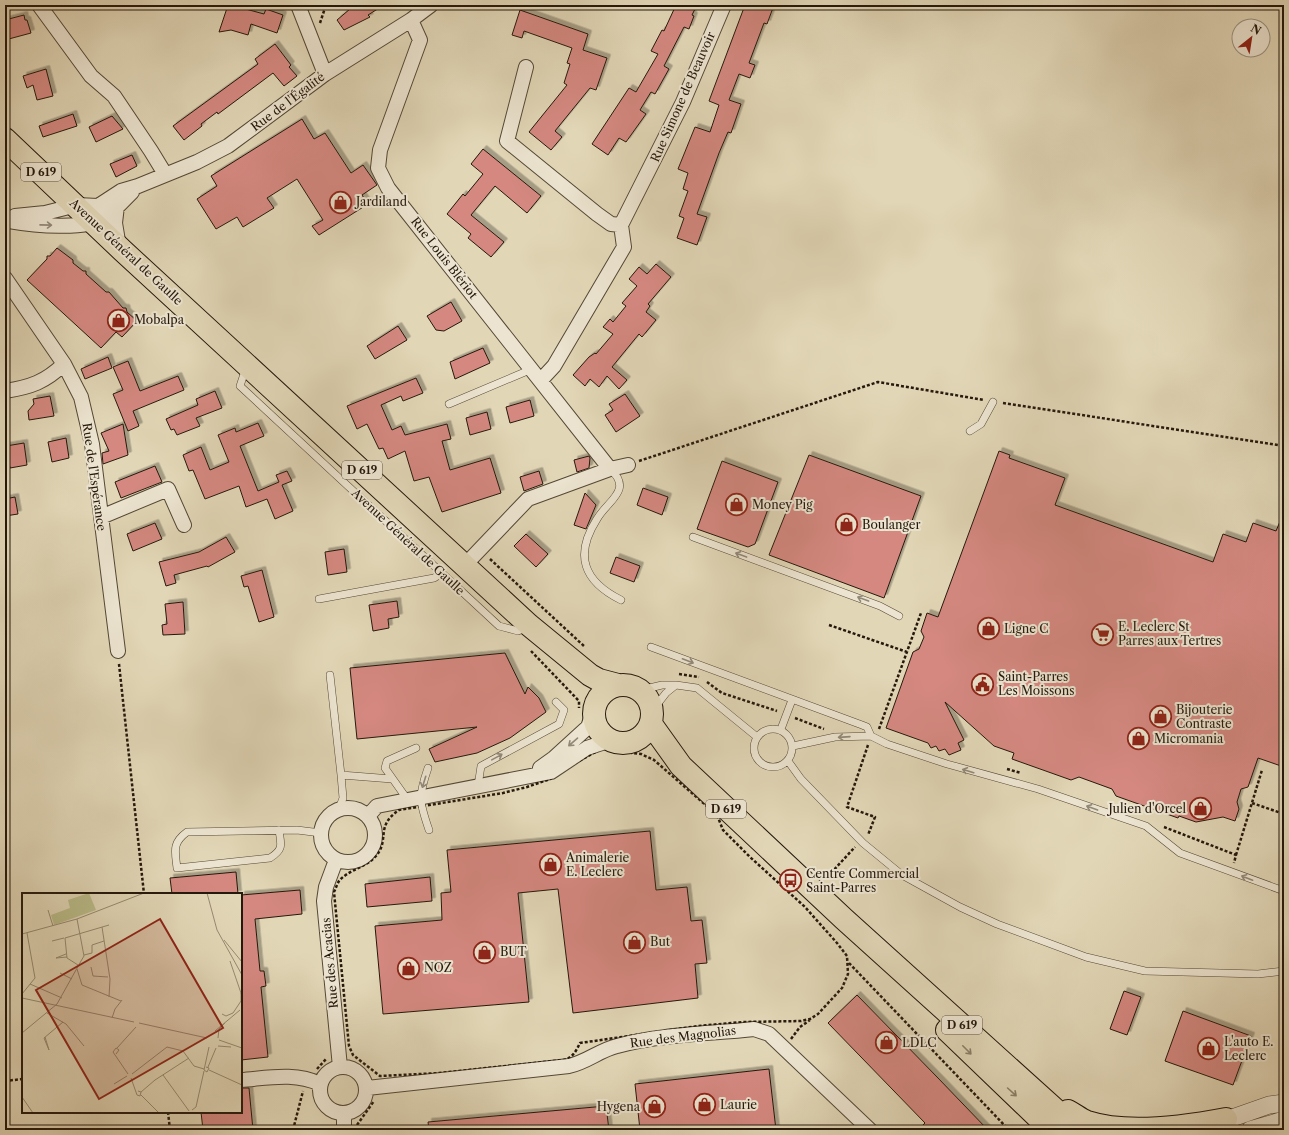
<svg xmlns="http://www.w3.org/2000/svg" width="1289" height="1135" font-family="'Libre Caslon Text',serif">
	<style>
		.building { fill: #d48880; stroke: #25180c; filter: url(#shadow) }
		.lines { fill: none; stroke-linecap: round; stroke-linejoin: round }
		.service-casing { stroke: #544836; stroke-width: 8 }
		.minor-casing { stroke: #544836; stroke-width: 16 }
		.tertiary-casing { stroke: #544836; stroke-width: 18 }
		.primary-casing { stroke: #25180c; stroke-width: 24 }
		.path { stroke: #25180c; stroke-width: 2.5; stroke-dasharray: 3 2; stroke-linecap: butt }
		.service { stroke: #ece4d0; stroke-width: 7 }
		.minor { stroke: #ece4d0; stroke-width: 14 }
		.tertiary { stroke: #ece4d0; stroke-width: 17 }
		.primary { stroke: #e1d6b6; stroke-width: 22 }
		.oneway { stroke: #928878 }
		.oneway2 { stroke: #8c806a }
		.labels { text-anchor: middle; stroke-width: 4; stroke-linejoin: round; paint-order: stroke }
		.shield { fill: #ece4d0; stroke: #615547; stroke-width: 1 }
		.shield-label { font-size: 11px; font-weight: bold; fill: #25180c }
		.street-label { font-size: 12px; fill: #25180c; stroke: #ece4d0 }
		.poi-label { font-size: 12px; fill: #25180c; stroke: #ece4d0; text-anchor: start }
		.inset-road { fill: none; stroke: #968a72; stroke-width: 1 }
		.view { fill: #8f2418; fill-opacity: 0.15; stroke: #8f2418; stroke-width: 2 }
		.inset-edge { fill: none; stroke: #25180c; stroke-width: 2 }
	</style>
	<defs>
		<filter id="shadow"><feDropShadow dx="3.5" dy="-3.5" stdDeviation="0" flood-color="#0004"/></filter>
	</defs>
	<rect width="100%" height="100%" fill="#e1d6b6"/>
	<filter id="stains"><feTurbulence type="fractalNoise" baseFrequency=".005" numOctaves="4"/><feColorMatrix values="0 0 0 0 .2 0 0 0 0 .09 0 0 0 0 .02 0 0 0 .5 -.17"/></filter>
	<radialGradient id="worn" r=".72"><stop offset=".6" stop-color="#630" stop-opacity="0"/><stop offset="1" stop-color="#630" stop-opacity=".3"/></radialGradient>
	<path class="building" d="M228 5H243L242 8 264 14 266 9 283 15 277 33 251 24 248 35 231 30 219 32Z
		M348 5H384L368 15 370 17 344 30 337 20 350 9Z
		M676 5H697L692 15 694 16 689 29 684 27 664 66 669 69 655 94 651 92 640 110 646 114 626 142 619 138 608 155 592 144 629 88 636 92 658 54 651 51 662 30 664 31Z
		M745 5H774L767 24 764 23 749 63 755 65 750 78 739 74 729 100 741 104 731 133 728 132 719 153 697 214 707 217 697 245 677 238 684 218 679 216 688 191 683 189 688 173 678 169 695 127 710 132 719 105 709 101Z
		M520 10 588 34 583 50 607 58 596 90 590 88 555 131 562 137 551 150 529 132 567 85 564 83 570 64 567 63 572 48 524 31 522 38 512 35Z
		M24 15 25 20H27L31 33 5 40V20Z
		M275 44 291 65 289 67 297 76 284 86 273 73 218 114 217 112 201 124 202 126 184 140 173 126 258 64 255 59Z
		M46 69 53 96 37 100 33 85 27 88 23 76Z
		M73 114 77 126 43 137 39 126Z
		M112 116 123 129 96 142 89 127Z
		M302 119 314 139 325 133 351 173 363 165 377 185 362 195 368 204 319 235 312 226 323 220 297 179 267 198 274 208 243 227 237 217 216 229 197 199 217 186 211 176Z
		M483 149 541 196 527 213 495 186 471 215 504 242 491 257 468 238 471 234 447 214 463 194 465 196 483 174 471 164Z
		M132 155 137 166 116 177 110 164Z
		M57 248 73 260V263L83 271H86V274L106 292H109L123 308H126L127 312 137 321 122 337 116 332 101 348 27 280 47 259V256H50Z
		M656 264 671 277 648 304 650 306 646 312 656 320 642 337 639 334 612 367 627 380 619 389 607 376 599 387 590 379 585 386 573 375 589 357 595 353 596 354 613 334 603 327 610 319 613 322 626 306 622 303 637 286 629 279 639 267 647 274Z
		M451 302 462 321 444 331 436 330 427 316Z
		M398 326 407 340 375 359 367 346Z
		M483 348 490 363 455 379 450 362Z
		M108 357 112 368 85 379 81 369Z
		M128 361 140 391 178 376 184 390 133 411 139 426 128 431 113 394 123 390 113 367Z
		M416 378 423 393 403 401 401 396 381 405 392 430 401 426 405 435 447 424 451 439 442 441 450 470 490 458 501 493 442 512 429 477 414 481 405 451 388 459 383 448 379 449 367 424 357 429 347 406Z
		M215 391 222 408 196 418 200 426 177 435 174 429 171 430 166 419 198 405 196 399Z
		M625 394 640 416 616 432 605 415 613 410 609 404Z
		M50 396 54 416 29 420 28 411 34 404 33 399Z
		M530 400 534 416 510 423 506 407Z
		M487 412 491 429 470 435 466 418Z
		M258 423 264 436 240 446 258 491 279 482 276 475 287 471 292 481 282 485 293 511 275 519 267 499 246 507 239 486 205 499 193 470 189 471 183 455 201 447 210 470 229 462 218 435 235 428 236 432Z
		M123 424 128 455 103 464 102 453 109 451 101 433Z
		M66 438 69 458 52 462 48 442Z
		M24 443 27 465 10 468 6 446Z
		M999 451 1010 455 1009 458 1065 478 1055 505 1213 562 1223 534 1246 542 1253 523 1276 531 1284 512V767L1258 758 1248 787 1241 789 1237 802 1239 809 1235 821 1223 817 1196 822 1179 816 1178 818 1116 796 1112 789 1079 777 1071 780 1012 759 1014 753 994 746 945 702 964 740 958 743 961 750 949 755 945 749 939 751 936 746 931 748 928 743 886 728 913 652 919 649 924 637 921 631 927 613 938 617Z
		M809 455 921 496 884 598 769 555Z
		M589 456 590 458 589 468 577 472 574 460Z
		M722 461 778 482 755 544 748 547 697 529Z
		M155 466 162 482 121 498 115 482Z
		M539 471 543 484 524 491 520 477Z
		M643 488 668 497 662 515 637 505Z
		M585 493 596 505 586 529 574 525Z
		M15 497 18 514 5 516V499Z
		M155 523 162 539 133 551 127 534Z
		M526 534 548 554 536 567 514 546Z
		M226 537 235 552 208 567 207 566 174 575 176 583 166 586 159 562 199 552Z
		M344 549 347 572 328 575 325 552Z
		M616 557 640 566 634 582 610 573Z
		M262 570 274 617 259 622 248 586 244 587 241 576Z
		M397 601 399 617 388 619 389 628 373 631 369 605Z
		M183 602 185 634 163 635 162 625 167 624 165 604Z
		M505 653 525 694 528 687 539 698 546 712 510 738 477 753 435 762 429 749 477 727 357 739 350 668Z
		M650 831 656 890 687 887 691 921 702 920 707 963 695 964 698 998 573 1013 558 889 518 893 529 1002 383 1014 375 926 442 920 441 893 451 892 447 850Z
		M236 872 238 894H172L170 878Z
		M430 877 432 901 367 907 365 884Z
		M300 890 302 914 255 919 260 971H264L266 986 261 987 268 1057 241 1060V895Z
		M1124 991 1141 997 1127 1035 1110 1029Z
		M857 995 938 1078 988 1130H918L925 1123 828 1023Z
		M1183 1011 1251 1036 1233 1085 1165 1061Z
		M769 1069 776 1130H640L635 1084Z
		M241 1088H249L253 1130H203L201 1112H241Z
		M606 1106 609 1130H429L428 1122Z"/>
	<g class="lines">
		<defs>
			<path id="service" d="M246 368 240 386 499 626 518 631 527 627
				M449 404 532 369
				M970 431 981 424 993 402
				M610 469C634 490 607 501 597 519 574 555 583 581 621 600
				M693 537 880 606 899 616
				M319 599 434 578 442 573
				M651 647 862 725 867 727 871 736
				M330 675 341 775 392 779
				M676 685 697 688 757 737
				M641 690 662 685H676L666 693 652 711
				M754 748a19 19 0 1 1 38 0a19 19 0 1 1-38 0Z
				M781 729 792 700
				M793 746 835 737 871 736 887 744 947 764 1038 789 1146 826 1180 853 1284 891
				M788 761 801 779 863 843 902 875 960 907 997 924 1086 957 1145 971 1258 974 1284 971
				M428 768C418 797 419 801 429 830
				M478 786 481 766 559 724 564 710 556 702
				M407 799 385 768 387 761 416 748
				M339 809 343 798 341 775
				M279 830C281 845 284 849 270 858L177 868C175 851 172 843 187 832L297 830 321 833"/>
			<path id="minor" d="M39 5 91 76 114 96 151 151 165 174
				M298 5 325 74
				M411 20 420 40 380 150 378 168 388 188 610 469
				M526 67 507 141 597 214 611 224 621 225
				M117 206 115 223 119 247
				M7 221 15 216 45 213 77 205 98 206 121 191 138 186 197 162 228 146 325 74 411 20 431 5
				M9 221C32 225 87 231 106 217 115 210 124 200 132 192
				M621 225 683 102 724 5
				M5 278 64 364 81 397 92 444 118 651
				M541 380 554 366 624 247 621 225
				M5 391C31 387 45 382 64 364
				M101 517 168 489 184 525
				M464 566 528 499 610 469 628 465
				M540 768 554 758 588 727 594 710
				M321 835a27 27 0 1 1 54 0a27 27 0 1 1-54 0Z
				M368 816 377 806 551 772 587 748 611 740
				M336 860 326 887 324 901 340 1067
				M320 1090a23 23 0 1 1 46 0a23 23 0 1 1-46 0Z
				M241 1080C268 1078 295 1072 320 1084
				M367 1088 569 1066C587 1062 600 1050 617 1046 661 1034 709 1034 754 1029L769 1034 870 1130
				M344 1130V1114"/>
			<path id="tertiary" d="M1215 1124 1269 1105 1284 1103
				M1250 1130 1284 1120"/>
			<path id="primary" d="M5 139 123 251 529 625 590 675 599 680 618 685
				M594 714a29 29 0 1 1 58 0a29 29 0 1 1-58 0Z
				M651 724 681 766 844 919 1070 1123 1080 1130
				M947 1030 1051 1130
				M1068 1111C1074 1114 1080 1119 1087 1122 1127 1135 1184 1127 1226 1119"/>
		</defs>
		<use href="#service" class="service-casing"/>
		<use href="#minor" class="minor-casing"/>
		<use href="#tertiary" class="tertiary-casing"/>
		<use href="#primary" class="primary-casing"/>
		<path class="path" d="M320 23 326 5
			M1003 403 1284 446
			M639 461 878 382 984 400
			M490 559 585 647
			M829 625 907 652
			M531 651 579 701V708
			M119 664 144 894
			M679 674 699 677
			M707 682 722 693 777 711
			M795 718 824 729
			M879 729 921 613
			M868 745 847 807 875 817 868 835
			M605 747 616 751 641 754 654 760 717 815 723 830 750 857 805 907 837 943 847 956 848 974 842 988 818 1014 810 1019 801 1021 743 1022 698 1026 580 1043C576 1051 573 1058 563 1060L439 1073 380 1076 353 1055 349 1046 334 892C336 888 337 884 339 881 348 870 366 867 375 857 391 840 374 827 399 810L503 793 527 787 550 779 573 764Z
			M1007 769 1021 773
			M1252 803 1284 814
			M1164 827 1236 855 1234 863
			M1236 855 1262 770
			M831 873 855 847
			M849 963 1009 1130
			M791 1039 800 1027 810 1020
			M317 1069 326 1059
			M5 1081 23 1079
			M168 1112 170 1130
			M357 1125 374 1101
			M293 1130 303 1091"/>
		<use href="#service" class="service"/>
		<use href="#minor" class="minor"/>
		<use href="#tertiary" class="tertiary"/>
		<use href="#primary" class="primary"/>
	</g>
	<defs><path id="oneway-shaft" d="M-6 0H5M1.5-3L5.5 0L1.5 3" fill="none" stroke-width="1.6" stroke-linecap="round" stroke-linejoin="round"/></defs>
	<g class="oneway">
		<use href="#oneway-shaft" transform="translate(46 225) rotate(1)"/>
		<use href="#oneway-shaft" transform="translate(741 555) rotate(-160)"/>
		<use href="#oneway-shaft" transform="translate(863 599) rotate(-160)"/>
		<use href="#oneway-shaft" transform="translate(688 661) rotate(21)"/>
		<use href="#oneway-shaft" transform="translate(844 737) rotate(176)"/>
		<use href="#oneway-shaft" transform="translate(573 742) rotate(139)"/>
		<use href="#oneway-shaft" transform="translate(497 757) rotate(-29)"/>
		<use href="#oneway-shaft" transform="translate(968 771) rotate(-163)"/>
		<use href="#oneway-shaft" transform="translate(424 782) rotate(107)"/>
		<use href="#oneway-shaft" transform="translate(1092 808) rotate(-160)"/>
		<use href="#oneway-shaft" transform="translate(1247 878) rotate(-159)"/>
	</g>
	<g class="oneway2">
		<use href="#oneway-shaft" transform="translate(967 1050) rotate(45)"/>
		<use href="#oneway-shaft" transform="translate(1012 1092) rotate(42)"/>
	</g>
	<defs>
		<symbol id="shop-ring" viewBox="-11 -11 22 22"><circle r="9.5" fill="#ece4d0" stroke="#8f2418" stroke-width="1.5"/><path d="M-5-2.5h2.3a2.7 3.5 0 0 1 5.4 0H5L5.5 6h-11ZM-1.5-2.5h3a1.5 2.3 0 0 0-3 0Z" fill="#8f2418"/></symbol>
		<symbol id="supermarket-ring" viewBox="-11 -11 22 22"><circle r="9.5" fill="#ece4d0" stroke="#8f2418" stroke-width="1.5"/><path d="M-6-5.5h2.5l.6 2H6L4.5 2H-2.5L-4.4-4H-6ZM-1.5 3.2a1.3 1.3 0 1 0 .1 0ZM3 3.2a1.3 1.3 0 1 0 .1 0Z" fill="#8f2418"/></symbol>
		<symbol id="civic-ring" viewBox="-11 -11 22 22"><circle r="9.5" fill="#ece4d0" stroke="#8f2418" stroke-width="1.5"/><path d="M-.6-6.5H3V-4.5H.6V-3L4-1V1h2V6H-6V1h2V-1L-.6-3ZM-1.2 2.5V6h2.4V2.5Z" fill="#8f2418"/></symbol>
		<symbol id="bus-ring" viewBox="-11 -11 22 22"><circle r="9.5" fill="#ece4d0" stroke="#8f2418" stroke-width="1.5"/><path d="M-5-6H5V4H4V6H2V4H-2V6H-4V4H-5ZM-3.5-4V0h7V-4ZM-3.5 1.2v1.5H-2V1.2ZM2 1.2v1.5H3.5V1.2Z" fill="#8f2418"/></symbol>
	</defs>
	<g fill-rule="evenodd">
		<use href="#shop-ring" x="328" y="190" width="25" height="25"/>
		<use href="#shop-ring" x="106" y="308" width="25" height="25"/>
		<use href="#shop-ring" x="724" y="492" width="25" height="25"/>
		<use href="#shop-ring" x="834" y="512" width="25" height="25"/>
		<use href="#shop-ring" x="976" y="616" width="25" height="25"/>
		<use href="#supermarket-ring" x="1090" y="622" width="25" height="25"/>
		<use href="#civic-ring" x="970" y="672" width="25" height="25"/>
		<use href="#shop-ring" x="1148" y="704" width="25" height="25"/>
		<use href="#shop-ring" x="1126" y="726" width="25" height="25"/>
		<use href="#shop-ring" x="1188" y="796" width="25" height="25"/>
		<use href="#shop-ring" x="538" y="852" width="25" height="25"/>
		<use href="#bus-ring" x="778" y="868" width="25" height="25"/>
		<use href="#shop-ring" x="622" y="930" width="25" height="25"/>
		<use href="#shop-ring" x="472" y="940" width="25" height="25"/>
		<use href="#shop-ring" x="396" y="956" width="25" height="25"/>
		<use href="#shop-ring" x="874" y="1030" width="25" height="25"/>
		<use href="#shop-ring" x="1196" y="1036" width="25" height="25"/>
		<use href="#shop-ring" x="692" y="1092" width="25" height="25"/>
		<use href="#shop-ring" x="642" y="1094" width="25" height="25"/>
	</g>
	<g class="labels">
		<g class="shield">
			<rect x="21" y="163" width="40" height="18" rx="3"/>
			<rect x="342" y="461" width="40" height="18" rx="3"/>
			<rect x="706" y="800" width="40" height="18" rx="3"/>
			<rect x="942" y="1016" width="40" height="18" rx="3"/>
		</g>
		<g class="shield-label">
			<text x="41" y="176">D 619</text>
			<text x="362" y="474">D 619</text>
			<text x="726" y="813">D 619</text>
			<text x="962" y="1029">D 619</text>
		</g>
		<g class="street-label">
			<text transform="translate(683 97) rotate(-66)" y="4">Rue Simone de Beauvoir</text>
			<text transform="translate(288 102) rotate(-37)" y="4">Rue de l'Égalité</text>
			<text transform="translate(126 252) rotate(43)" y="4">Avenue Général de Gaulle</text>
			<text transform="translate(444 258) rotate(52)" y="4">Rue Louis Blériot</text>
			<text transform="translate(94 477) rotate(82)" y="4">Rue de l'Espérance</text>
			<text transform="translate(408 542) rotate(43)" y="4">Avenue Général de Gaulle</text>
			<text transform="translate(330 963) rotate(-95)" y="4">Rue des Acacias</text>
			<text transform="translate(683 1037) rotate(-7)" y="4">Rue des Magnolias</text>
		</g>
		<g class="poi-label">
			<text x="356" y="206">Jardiland</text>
			<text x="134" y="324">Mobalpa</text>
			<text x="752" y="509">Money Pig</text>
			<text x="862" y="529">Boulanger</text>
			<text x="1118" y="631">E. Leclerc St<tspan x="1118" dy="14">Parres aux Tertres</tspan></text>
			<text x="1004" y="633">Ligne C</text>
			<text x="998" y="681">Saint-Parres<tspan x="998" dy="14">Les Moissons</tspan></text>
			<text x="1176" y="714">Bijouterie<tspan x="1176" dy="14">Contraste</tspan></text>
			<text x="1154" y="743">Micromania</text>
			<text x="1186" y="813" text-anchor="end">Julien d'Orcel</text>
			<text x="566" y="862">Animalerie<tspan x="566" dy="14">E. Leclerc</tspan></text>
			<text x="806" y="878">Centre Commercial<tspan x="806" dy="14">Saint-Parres</tspan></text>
			<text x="650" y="946">But</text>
			<text x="500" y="956">BUT</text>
			<text x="424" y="972">NOZ</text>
			<text x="1224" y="1046">L'auto E.<tspan x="1224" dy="14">Leclerc</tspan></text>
			<text x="902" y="1047">LDLC</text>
			<text x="720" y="1109">Laurie</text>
			<text x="640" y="1111" text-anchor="end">Hygena</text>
		</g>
	</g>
	<g transform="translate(22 893)">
		<rect width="220" height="220" fill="#e1d6b6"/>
		<path d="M67 0 74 17 32 32 29 22 48 15 46 7Z" fill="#b9bc89"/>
		<path class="inset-road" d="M185 0 195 37 220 82M26 17 31 33M80 34 88 86 87 104M0 41 55 26 122 0M202 47 220 69M30 48 42 45M44 61 34 65 45 64M62 62 70 60V52L82 48M208 68 220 103M56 72 45 65 43 45 87 32M69 74 71 83 86 84M55 76 60 92 99 108M38 80 50 86M8 91 40 105M0 101 13 85 5 40M0 105 112 129M25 120 44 131 62 153M200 121 204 123 211 120 219 108V100M90 125 93 116 100 107M117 130 185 145M193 138 218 117M0 140 35 111 59 68 62 63 55 26M23 144 27 157M196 145 197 136 203 130M197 147 220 155M196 153 209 154M95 155 114 134M27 157 22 145 41 129M94 161 97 157 94 155 91 159 106 181M184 174 187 175 185 179 182 177 187 154M186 174 194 155M187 177 220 192M110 181 145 154 161 158 172 173 182 176M141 182 167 218M109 185 115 202 118 203 119 199 116 198M92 191 105 183M119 199 133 187 167 165M119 202 137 220M0 204 11 220M170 217 174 214 182 178"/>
		<path class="view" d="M138 26 201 135 77 206 14 97Z"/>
		<rect width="220" height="220" class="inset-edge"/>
	</g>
	<rect width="1289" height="1135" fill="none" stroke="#e1d6b6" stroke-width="20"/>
	<rect x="6" y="6" width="1277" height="1123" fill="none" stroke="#25180c" stroke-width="2"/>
	<rect x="10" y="10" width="1269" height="1115" fill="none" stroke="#25180c"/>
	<g transform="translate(1251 38) rotate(30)"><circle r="19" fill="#ece4d0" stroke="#9c9282"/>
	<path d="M0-3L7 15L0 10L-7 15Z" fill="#8f2418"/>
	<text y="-6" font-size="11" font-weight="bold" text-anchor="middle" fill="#25180c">N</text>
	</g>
	<rect width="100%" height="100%" filter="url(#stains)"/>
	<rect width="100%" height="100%" fill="url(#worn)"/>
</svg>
